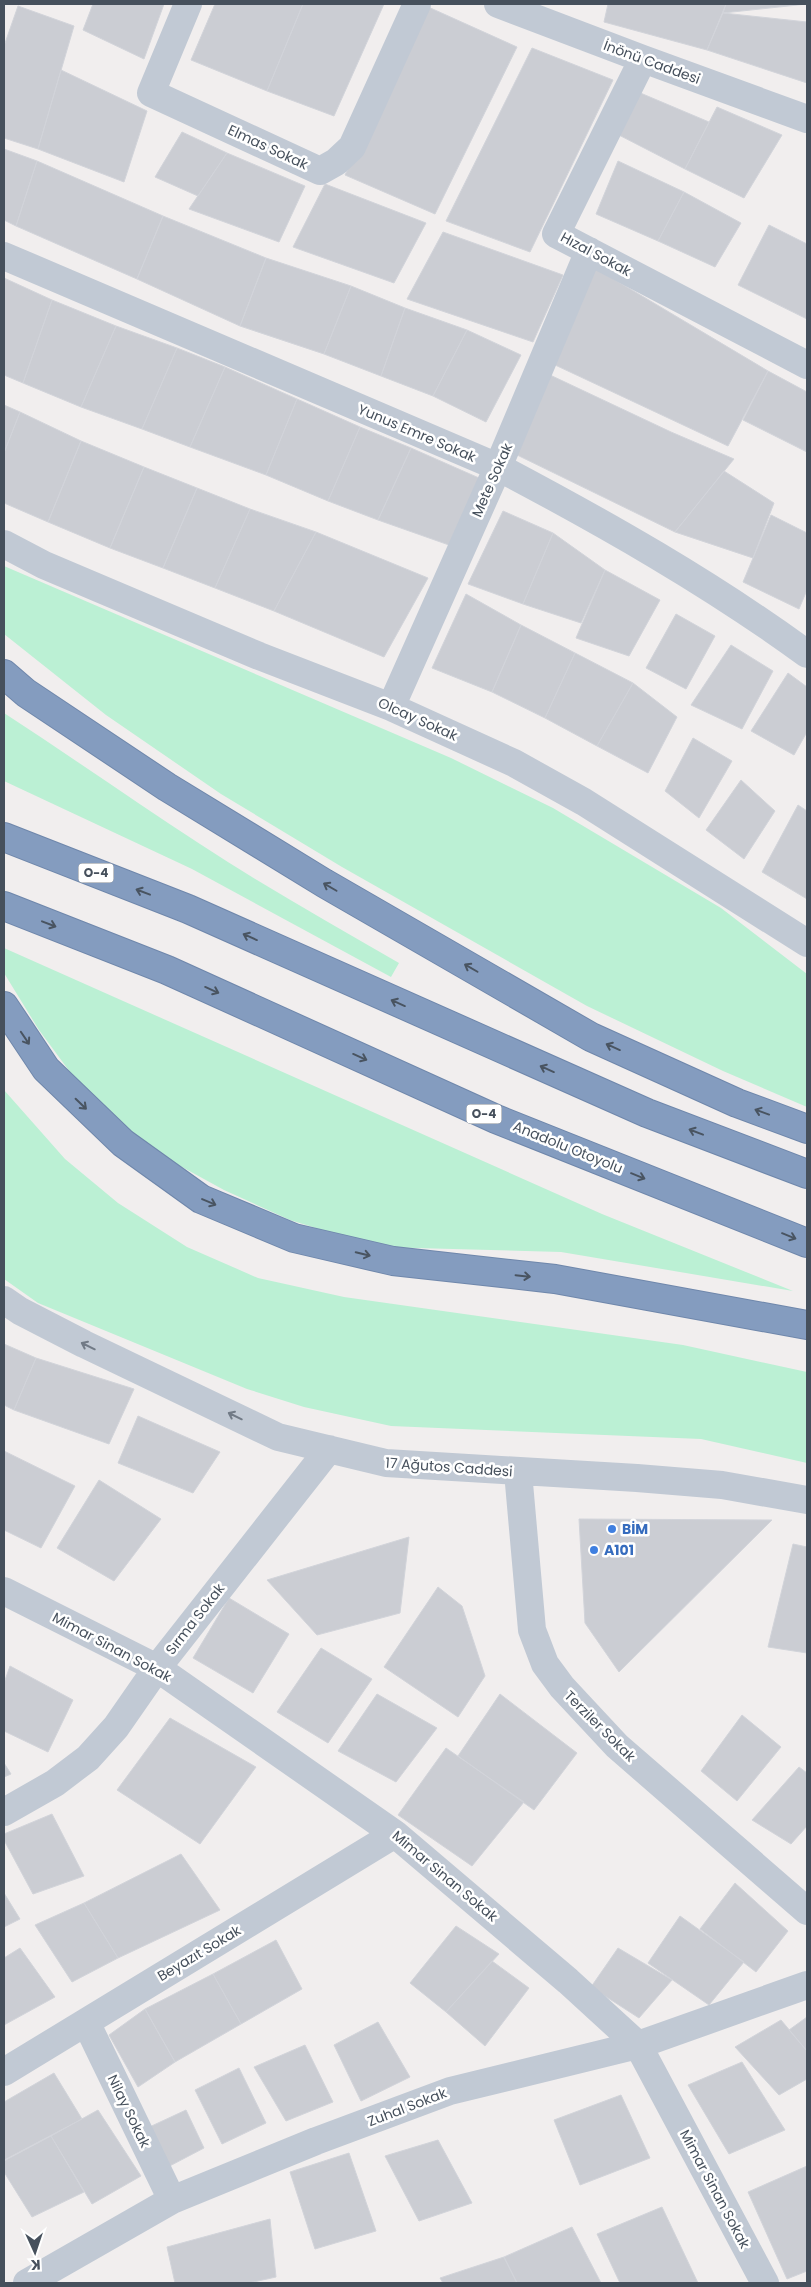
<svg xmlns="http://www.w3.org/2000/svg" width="811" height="2287" font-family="Poppins,sans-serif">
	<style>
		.green { fill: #bbf0d4 }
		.building { fill: #cbcdd3; stroke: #d2d4da }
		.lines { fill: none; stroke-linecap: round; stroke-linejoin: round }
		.highway-casing { stroke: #6f87ab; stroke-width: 30 }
		.minor { stroke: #c1c9d4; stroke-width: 28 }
		.highway { stroke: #849cbf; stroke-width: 28 }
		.oneway { stroke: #495461 }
		.oneway2 { stroke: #717a86 }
		.shop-dot { fill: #3f7fe0; stroke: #fff; stroke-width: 2 }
		.labels { text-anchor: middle; stroke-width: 5; stroke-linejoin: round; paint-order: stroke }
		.shield { fill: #fff; stroke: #7e848d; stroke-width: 1 }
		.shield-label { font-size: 12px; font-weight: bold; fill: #46505c }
		.street-label { font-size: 14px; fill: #46505c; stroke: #fff }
		.shop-label { font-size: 14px; font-weight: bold; fill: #366cbe; stroke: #fff; text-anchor: start }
	</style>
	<rect width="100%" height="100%" fill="#f1eeee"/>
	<path class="green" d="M4 566 451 758 553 808 721 908 807 974V1107L723 1071 587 1006 342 867 221 794 106 715 4 634Z
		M4 713C70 756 134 801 200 844 265 887 332 924 399 963L391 977 192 869 4 781Z
		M4 948 602 1214 793 1291 561 1252 377 1247 290 1220 224 1190 151 1150 87 1095 39 1030 4 973Z
		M4 1090 65 1159 118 1203 187 1247 258 1278 344 1297 683 1345 807 1372V1463L701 1439 391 1426 304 1407 247 1389 38 1303 4 1279Z"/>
	<path class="building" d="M93 4H164L144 59 83 30Z
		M215 4H303L267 91 191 60Z
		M303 4H384L334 116 267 91Z
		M608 4H726L707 50 604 22Z
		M726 4H807L723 13Z
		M18 6 74 26 38 149 4 138V46Z
		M426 6 517 47 435 214 345 175Z
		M723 13 807 22V83L707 50Z
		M532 48 613 80 530 252 446 221Z
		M61 70 147 111 124 182 38 149Z
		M638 92 709 122 685 169 615 133Z
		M717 107 782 135 744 198 685 169Z
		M182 132 227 153 198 196 155 177Z
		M4 149 37 161 16 226 4 220Z
		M227 153 305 186 279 242 189 209Z
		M37 161 163 216 137 279 16 226Z
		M618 161 684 192 658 241 596 214Z
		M325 184 426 223 394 283 293 247Z
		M684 192 741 223 715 267 658 241Z
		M163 216 266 258 240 326 137 279Z
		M769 225 807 244V319L738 285Z
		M443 232 563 275 533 342 407 299Z
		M266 258 351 286 324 354 240 326Z
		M595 268 768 371 728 446 553 364Z
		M4 278 52 300 23 383 4 375Z
		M351 286 405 308 381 376 324 354Z
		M52 300 116 326 81 407 23 383Z
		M405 308 467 330 433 396 381 376Z
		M116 326 177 348 142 429 81 407Z
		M467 330 521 355 486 422 433 396Z
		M177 348 225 367 190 447 142 429Z
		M225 367 297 399 266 475 190 447Z
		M768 371 807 392V452L743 420Z
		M550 375 671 432 734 459 675 532 513 453Z
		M297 399 360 427 328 501 266 475Z
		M4 405 20 412 4 453Z
		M20 412 81 441 48 522 4 503V453Z
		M360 427 411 448 378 520 328 501Z
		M81 441 144 467 110 548 48 522Z
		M411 448 479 478 449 545 378 520Z
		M144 467 197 488 163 568 110 548Z
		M724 471 774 503 753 558 675 532Z
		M197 488 250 509 215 588 163 568Z
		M250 509 316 532 274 611 215 588Z
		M503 511 553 533 523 604 468 584Z
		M771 515 807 533V590L799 609 743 582Z
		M316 532 428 578 384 657 274 611Z
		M553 533 605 570 581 623 523 604Z
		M605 570 660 600 629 656 576 638Z
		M466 594 521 625 492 692 432 668Z
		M676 614 715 636 686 689 646 668Z
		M521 625 575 653 545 718 492 692Z
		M731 645 773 671 742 729 691 705Z
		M575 653 633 683 597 746 545 718Z
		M788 673 807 687V732L794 755 751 731Z
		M633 683 677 717 648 773 597 746Z
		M693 738 732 761 699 818 665 791Z
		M741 780 775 811 744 859 706 830Z
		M798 805 807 811V899L762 872Z
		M4 1344 36 1358 14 1410 4 1405Z
		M36 1358 134 1389 109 1444 14 1410Z
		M138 1416 220 1452 193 1493 118 1463Z
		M4 1451 75 1486 41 1548 4 1530Z
		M99 1480 161 1519 114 1581 57 1548Z
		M579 1519 772 1520 619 1672 585 1623Z
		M409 1537 400 1613 317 1635 267 1580Z
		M793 1544 807 1547V1653L768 1647Z
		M438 1587 462 1606 485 1676 458 1717 384 1667Z
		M229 1598 289 1634 253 1693 193 1658Z
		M321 1648 372 1679 328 1743 277 1712Z
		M10 1666 73 1700 48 1752 4 1731V1683Z
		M377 1694 437 1728 396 1782 338 1751Z
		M500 1694 577 1753 534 1810 458 1756Z
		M742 1715 781 1747 737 1801 701 1771Z
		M170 1718 256 1767 200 1844 117 1790Z
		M446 1748 524 1802 472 1866 398 1815Z
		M4 1763 11 1774 4 1777Z
		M799 1767 807 1773V1826L791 1844 752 1820Z
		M52 1814 84 1876 33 1894 4 1840V1834Z
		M181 1854 220 1910 118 1958 84 1903Z
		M735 1883 788 1931 756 1972 700 1929Z
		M4 1893 20 1919 4 1927Z
		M84 1903 118 1958 72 1982 35 1925Z
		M680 1916 744 1962 709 2005 648 1963Z
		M456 1926 499 1954 446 2012 410 1983Z
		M276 1940 302 1989 241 2024 213 1974Z
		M20 1948 55 1997 4 2025V1958Z
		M618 1948 672 1980 639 2018 591 1987Z
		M492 1961 529 1988 485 2046 446 2012Z
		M213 1974 241 2024 175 2062 145 2009Z
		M145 2009 175 2062 138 2087 109 2035Z
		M807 2017V2051L789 2030Z
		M781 2020 807 2051V2079L779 2095 735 2047Z
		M378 2022 410 2077 361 2101 334 2045Z
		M305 2045 333 2102 286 2121 254 2067Z
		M742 2062 785 2130 729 2154 688 2085Z
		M239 2068 266 2123 222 2144 195 2090Z
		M54 2073 82 2119 4 2160V2102Z
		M621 2095 650 2158 580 2185 554 2120Z
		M98 2110 141 2176 92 2204 51 2136Z
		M186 2110 204 2148 162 2170 143 2130Z
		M51 2136 84 2192 32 2217 4 2172V2161Z
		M438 2140 472 2203 419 2221 385 2156Z
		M349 2153 376 2231 315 2249 290 2172Z
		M807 2166V2271L787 2279 748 2192Z
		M662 2207 698 2283H620L597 2234Z
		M270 2219 276 2277 249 2283H175L167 2247Z
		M572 2227 601 2283H517L504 2257Z
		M504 2257 517 2283H443L440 2278Z"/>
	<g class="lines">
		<defs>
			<path id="highway" d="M4 674 26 693 167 787 324 883 591 1037 737 1103 807 1129
				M4 837 188 909 647 1113 807 1174
				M4 906 167 970 496 1119 807 1243
				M4 1006 46 1069 123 1143 201 1199 294 1238 393 1261 555 1279 807 1325"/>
		</defs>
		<use href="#highway" class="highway-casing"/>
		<path class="minor" d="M188 4 151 93 320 171 336 162 352 147 417 4
			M498 4 643 59 807 119
			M643 59 556 234 807 365
			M4 256 498 467C604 523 710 583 807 654
			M4 544 44 565 259 656 391 707 514 763 584 802 807 943
			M391 707 498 467 589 251
			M4 1300 20 1311 84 1344 278 1437 386 1463 637 1478 722 1485 807 1500
			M518 1472 532 1630 545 1664 562 1687 617 1746 807 1911
			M4 1591 157 1668 395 1834 568 1981 638 2045 765 2283
			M4 1812 55 1783 88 1758 116 1727 157 1668 329 1449
			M86 2022 172 2200
			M4 2072 395 1834
			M27 2283 172 2200 316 2141 450 2091 638 2045 807 1985"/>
		<use href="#highway" class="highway"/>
	</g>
	<defs><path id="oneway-shaft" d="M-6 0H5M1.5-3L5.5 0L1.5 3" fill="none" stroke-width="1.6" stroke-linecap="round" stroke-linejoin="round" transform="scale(1.25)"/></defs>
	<g class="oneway">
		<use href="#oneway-shaft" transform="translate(330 887) rotate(-150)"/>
		<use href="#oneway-shaft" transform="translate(143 892) rotate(-159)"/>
		<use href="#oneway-shaft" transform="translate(49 924) rotate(21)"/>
		<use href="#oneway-shaft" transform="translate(250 937) rotate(-156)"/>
		<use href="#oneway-shaft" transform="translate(471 968) rotate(-150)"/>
		<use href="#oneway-shaft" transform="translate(212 990) rotate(24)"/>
		<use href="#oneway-shaft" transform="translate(398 1003) rotate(-156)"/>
		<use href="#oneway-shaft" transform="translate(25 1038) rotate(56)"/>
		<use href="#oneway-shaft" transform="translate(613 1047) rotate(-156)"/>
		<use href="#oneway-shaft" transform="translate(360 1057) rotate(24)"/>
		<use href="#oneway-shaft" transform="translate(547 1069) rotate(-156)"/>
		<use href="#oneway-shaft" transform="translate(81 1104) rotate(44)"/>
		<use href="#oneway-shaft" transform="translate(762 1112) rotate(-160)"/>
		<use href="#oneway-shaft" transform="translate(696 1132) rotate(-159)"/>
		<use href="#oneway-shaft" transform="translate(638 1176) rotate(22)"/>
		<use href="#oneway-shaft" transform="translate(209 1202) rotate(23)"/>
		<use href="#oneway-shaft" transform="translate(789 1236) rotate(22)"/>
		<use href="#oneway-shaft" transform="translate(363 1254) rotate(14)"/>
		<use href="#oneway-shaft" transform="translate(523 1276) rotate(6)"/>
	</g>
	<g class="oneway2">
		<use href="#oneway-shaft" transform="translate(88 1346) rotate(-154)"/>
		<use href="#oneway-shaft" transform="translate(235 1416) rotate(-154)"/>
	</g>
	<g class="shop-dot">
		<circle cx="612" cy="1529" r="5"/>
		<circle cx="594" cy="1550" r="5"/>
	</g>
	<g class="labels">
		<g class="shield">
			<rect x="78.5" y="863.5" width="35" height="19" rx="4"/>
			<rect x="466.5" y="1104.5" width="35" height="19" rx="4"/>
		</g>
		<g class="shield-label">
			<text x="96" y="877">O-4</text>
			<text x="484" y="1118">O-4</text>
		</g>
		<g class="street-label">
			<text transform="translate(652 62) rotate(20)" y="5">İnönü Caddesi</text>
			<text transform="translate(268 147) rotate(25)" y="5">Elmas Sokak</text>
			<text transform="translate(596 254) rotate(28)" y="5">Hızal Sokak</text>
			<text transform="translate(417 433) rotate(23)" y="5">Yunus Emre Sokak</text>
			<text transform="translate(492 480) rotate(-66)" y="5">Mete Sokak</text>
			<text transform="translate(418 719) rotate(24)" y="5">Olcay Sokak</text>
			<text transform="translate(568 1147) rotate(22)" y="5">Anadolu Otoyolu</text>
			<text transform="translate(449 1467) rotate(4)" y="5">17 Ağutos Caddesi</text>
			<text transform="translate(195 1619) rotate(-52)" y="5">Sırma Sokak</text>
			<text transform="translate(112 1647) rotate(28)" y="5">Mimar Sinan Sokak</text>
			<text transform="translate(600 1726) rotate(45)" y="5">Terziler Sokak</text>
			<text transform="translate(445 1876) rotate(40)" y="5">Mimar Sinan Sokak</text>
			<text transform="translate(199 1953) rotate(-31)" y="5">Beyazıt Sokak</text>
			<text transform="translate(407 2107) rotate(-21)" y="5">Zuhal Sokak</text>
			<text transform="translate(129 2111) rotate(64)" y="5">Nilay Sokak</text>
			<text transform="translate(715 2189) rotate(62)" y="5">Mimar Sinan Sokak</text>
		</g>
		<g class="shop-label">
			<text x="622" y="1534">BİM</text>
			<text x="604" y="1555">A101</text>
		</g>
	</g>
	<rect width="811" height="2287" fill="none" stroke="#46505c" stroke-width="10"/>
	<g transform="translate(35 2252) rotate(177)" stroke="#ffffff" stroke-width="4" paint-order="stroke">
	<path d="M0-4L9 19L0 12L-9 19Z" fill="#46505c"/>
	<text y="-8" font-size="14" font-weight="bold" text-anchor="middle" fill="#46505c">K</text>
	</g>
</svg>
